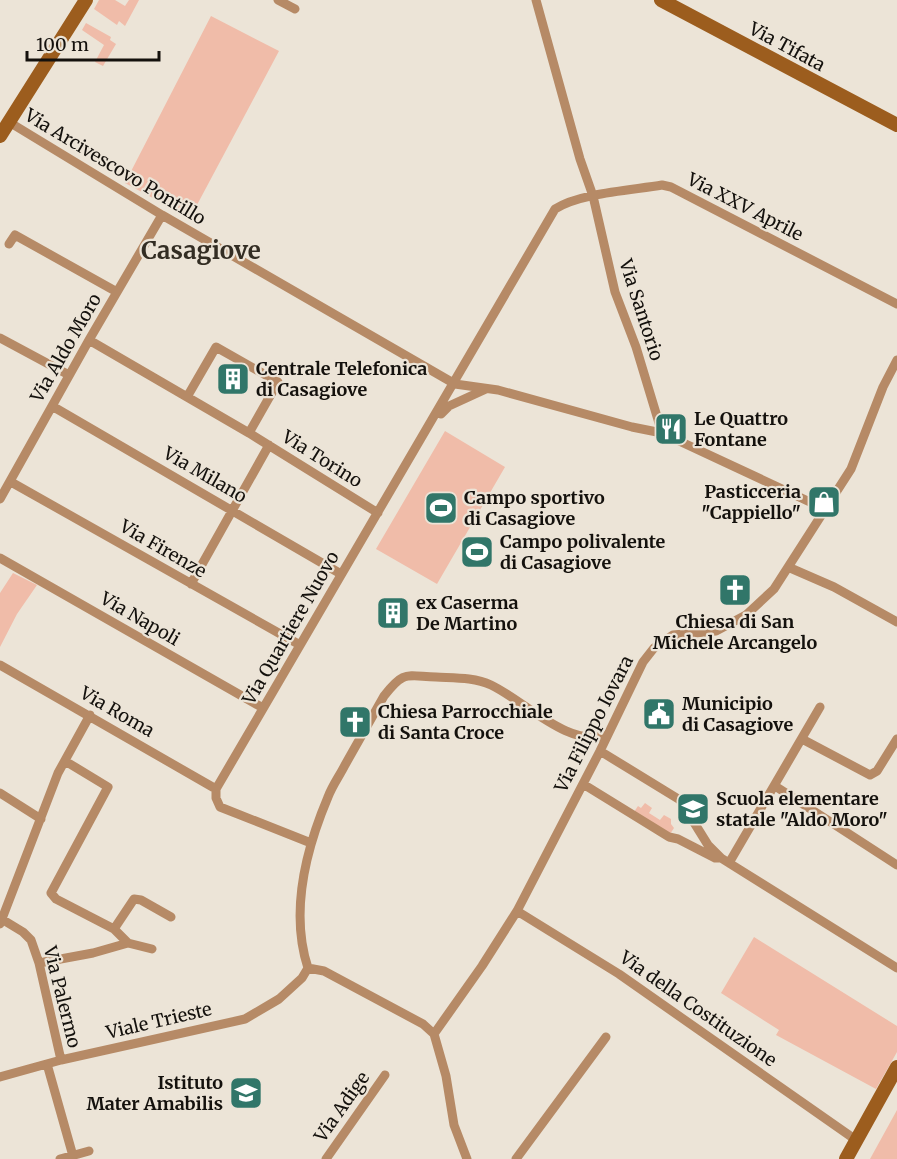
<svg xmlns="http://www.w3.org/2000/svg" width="897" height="1159" font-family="Merriweather,serif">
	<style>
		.green { fill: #f0bca9 }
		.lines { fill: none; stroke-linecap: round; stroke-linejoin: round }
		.street { stroke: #b68a66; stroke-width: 9 }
		.secondary { stroke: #9c5d1e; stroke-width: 14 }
		.labels { text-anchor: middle; stroke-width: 4.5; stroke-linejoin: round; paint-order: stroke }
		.street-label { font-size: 18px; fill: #14110d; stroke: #ece4d7 }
		.poi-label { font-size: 18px; font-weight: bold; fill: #14110d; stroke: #ece4d7; text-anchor: start }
		.district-label { font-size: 24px; font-weight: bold; fill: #332d23; stroke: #ece4d7 }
	</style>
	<rect width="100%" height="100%" fill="#ece4d7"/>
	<path class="green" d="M99 0H115L125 6 129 0H139L125 26 119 21 117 25 94 9Z
		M211 16 279 51 190 218 125 183Z
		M86 23 111 37 110 40 116 44 103 66 95 62 104 45 82 30Z
		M445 431 505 467 437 584 376 549Z
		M13 573 37 585 17 614 0 647V593Z
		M645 803 652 808 649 813 660 820 664 815 671 819V824L674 828 670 834 634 812 638 806 641 808Z
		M754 937 897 1026V1052L876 1089 776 1035 779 1030 721 993Z
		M897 1110V1159H870Z"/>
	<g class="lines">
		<path class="street" d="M278 0 295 9
			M536 0 580 159 593 196 615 292 636 347 662 433
			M9 122 162 215 455 384 498 390 632 427 662 433 825 509
			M9 244 15 235 117 292
			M0 338 69 375
			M89 340 249 433 378 513
			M187 397 216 347 278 382 249 433
			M52 406 341 574
			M441 414 449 406 486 389
			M11 482 300 645
			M0 499 89 340 162 215
			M0 558 263 708
			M788 567 834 587 897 622
			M191 584 269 445
			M0 665 216 789
			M802 739 870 775 877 771 897 739
			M65 761 108 787 51 893 56 899 114 929 128 943 152 949
			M583 784 669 837 678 839 715 858H721L708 845 680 800 600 751
			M775 786 897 865
			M0 793 41 819
			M311 843 220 807 216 798V789L555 209C579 193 633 190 662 185L671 187 897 304
			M721 858 897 968
			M729 863 820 707
			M517 911 619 974 856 1140
			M0 918 23 932 31 940 39 963 61 1060
			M0 924 58 773 90 715
			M114 929 134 899 141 900 171 917
			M39 963 93 953 128 943
			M308 968C290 913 306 849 328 797 332 786 340 775 345 765 358 742 371 719 384 696 404 670 406 676 436 677 454 678 474 677 491 685 523 700 570 749 607 735
			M308 968 324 971 423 1024 434 1034
			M434 1034 482 966 517 911 600 751 643 662 654 648 673 635 716 631 746 615 774 589 851 469 883 387 897 360
			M434 1034 446 1076 454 1125 467 1159
			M47 1064 73 1156
			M0 1077 61 1060 245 1019 279 999 302 978 308 968
			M60 1159 89 1151
			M326 1159 385 1075
			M516 1159 606 1037"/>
		<path class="secondary" d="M661 0 897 125
			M0 136 86 0
			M846 1159 897 1067"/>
	</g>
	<defs>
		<symbol id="building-square" viewBox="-11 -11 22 22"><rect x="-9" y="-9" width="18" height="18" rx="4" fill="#317669" stroke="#ece4d7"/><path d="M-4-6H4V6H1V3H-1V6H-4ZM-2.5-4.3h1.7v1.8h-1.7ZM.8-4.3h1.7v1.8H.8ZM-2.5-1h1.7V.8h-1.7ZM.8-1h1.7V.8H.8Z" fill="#fff"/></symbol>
		<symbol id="restaurant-square" viewBox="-11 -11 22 22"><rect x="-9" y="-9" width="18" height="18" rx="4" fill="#317669" stroke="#ece4d7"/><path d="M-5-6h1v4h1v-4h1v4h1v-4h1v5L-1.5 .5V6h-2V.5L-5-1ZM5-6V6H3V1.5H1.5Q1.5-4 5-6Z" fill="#fff"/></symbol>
		<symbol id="shop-square" viewBox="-11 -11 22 22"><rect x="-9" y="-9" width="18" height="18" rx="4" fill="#317669" stroke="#ece4d7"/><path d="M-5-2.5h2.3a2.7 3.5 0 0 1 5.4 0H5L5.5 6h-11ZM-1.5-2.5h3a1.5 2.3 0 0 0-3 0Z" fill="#fff"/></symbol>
		<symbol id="stadium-square" viewBox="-11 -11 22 22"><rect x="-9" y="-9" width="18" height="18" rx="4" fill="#317669" stroke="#ece4d7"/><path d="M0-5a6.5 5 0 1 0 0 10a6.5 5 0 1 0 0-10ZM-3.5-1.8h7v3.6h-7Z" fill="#fff"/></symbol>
		<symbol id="church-square" viewBox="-11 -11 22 22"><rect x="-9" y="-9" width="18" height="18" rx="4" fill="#317669" stroke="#ece4d7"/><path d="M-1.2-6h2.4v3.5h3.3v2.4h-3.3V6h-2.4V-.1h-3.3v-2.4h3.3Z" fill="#fff"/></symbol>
		<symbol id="civic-square" viewBox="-11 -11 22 22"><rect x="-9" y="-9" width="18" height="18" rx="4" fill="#317669" stroke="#ece4d7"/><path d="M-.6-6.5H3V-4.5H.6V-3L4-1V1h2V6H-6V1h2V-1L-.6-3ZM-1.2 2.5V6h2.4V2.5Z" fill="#fff"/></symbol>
		<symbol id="school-square" viewBox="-11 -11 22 22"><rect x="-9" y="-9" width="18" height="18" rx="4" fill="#317669" stroke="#ece4d7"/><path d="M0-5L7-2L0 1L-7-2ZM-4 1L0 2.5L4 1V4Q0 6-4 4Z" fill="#fff"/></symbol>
	</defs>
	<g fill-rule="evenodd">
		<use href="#building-square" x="214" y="360" width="38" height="38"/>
		<use href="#restaurant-square" x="652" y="410" width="38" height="38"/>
		<use href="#shop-square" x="805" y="483" width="38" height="38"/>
		<use href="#stadium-square" x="422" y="489" width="38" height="38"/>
		<use href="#stadium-square" x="458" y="533" width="38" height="38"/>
		<use href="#church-square" x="716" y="571" width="38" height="38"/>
		<use href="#building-square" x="374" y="594" width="38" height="38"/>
		<use href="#civic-square" x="640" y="695" width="38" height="38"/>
		<use href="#church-square" x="336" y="703" width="38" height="38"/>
		<use href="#school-square" x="674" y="790" width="38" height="38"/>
		<use href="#school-square" x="227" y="1074" width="38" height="38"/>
	</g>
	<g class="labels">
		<g class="street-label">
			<text transform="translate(787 47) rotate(28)" y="6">Via Tifata</text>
			<text transform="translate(115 167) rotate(31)" y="6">Via Arcivescovo Pontillo</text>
			<text transform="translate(745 207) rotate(27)" y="6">Via XXV Aprile</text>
			<text transform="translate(641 310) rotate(72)" y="6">Via Santorio</text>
			<text transform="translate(66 348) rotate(-60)" y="6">Via Aldo Moro</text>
			<text transform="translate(322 459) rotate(32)" y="6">Via Torino</text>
			<text transform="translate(205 475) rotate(30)" y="6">Via Milano</text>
			<text transform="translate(163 549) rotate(30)" y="6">Via Firenze</text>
			<text transform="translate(140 619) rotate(30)" y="6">Via Napoli</text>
			<text transform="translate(291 628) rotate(-60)" y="6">Via Quartiere Nuovo</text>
			<text transform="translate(117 712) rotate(30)" y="6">Via Roma</text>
			<text transform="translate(594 724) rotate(-63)" y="6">Via Filippo Iovara</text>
			<text transform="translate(62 997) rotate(76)" y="6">Via Palermo</text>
			<text transform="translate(698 1009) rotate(35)" y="6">Via della Costituzione</text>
			<text transform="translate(159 1021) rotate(-13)" y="6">Viale Trieste</text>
			<text transform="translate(342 1107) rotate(-55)" y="6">Via Adige</text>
		</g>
		<g class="poi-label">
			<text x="256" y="375">Centrale Telefonica<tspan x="256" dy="21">di Casagiove</tspan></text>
			<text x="694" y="425">Le Quattro<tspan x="694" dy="21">Fontane</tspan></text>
			<text x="801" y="498" text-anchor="end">Pasticceria<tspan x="801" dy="21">"Cappiello"</tspan></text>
			<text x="464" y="504">Campo sportivo<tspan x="464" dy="21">di Casagiove</tspan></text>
			<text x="500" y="548">Campo polivalente<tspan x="500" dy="21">di Casagiove</tspan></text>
			<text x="416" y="609">ex Caserma<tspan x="416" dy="21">De Martino</tspan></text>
			<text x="735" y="628" text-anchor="middle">Chiesa di San<tspan x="735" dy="21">Michele Arcangelo</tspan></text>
			<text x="682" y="710">Municipio<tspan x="682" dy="21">di Casagiove</tspan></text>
			<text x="378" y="718">Chiesa Parrocchiale<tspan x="378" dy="21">di Santa Croce</tspan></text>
			<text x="716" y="805">Scuola elementare<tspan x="716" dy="21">statale "Aldo Moro"</tspan></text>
			<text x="223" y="1089" text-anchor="end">Istituto<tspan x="223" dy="21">Mater Amabilis</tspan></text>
		</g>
		<g class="district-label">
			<text x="201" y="259">Casagiove</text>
		</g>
	</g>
	<path d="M27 51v9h132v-9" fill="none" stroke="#14110d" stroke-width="3"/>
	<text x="36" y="51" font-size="18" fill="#14110d" stroke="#ece4d7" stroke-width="4.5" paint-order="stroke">100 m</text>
</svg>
